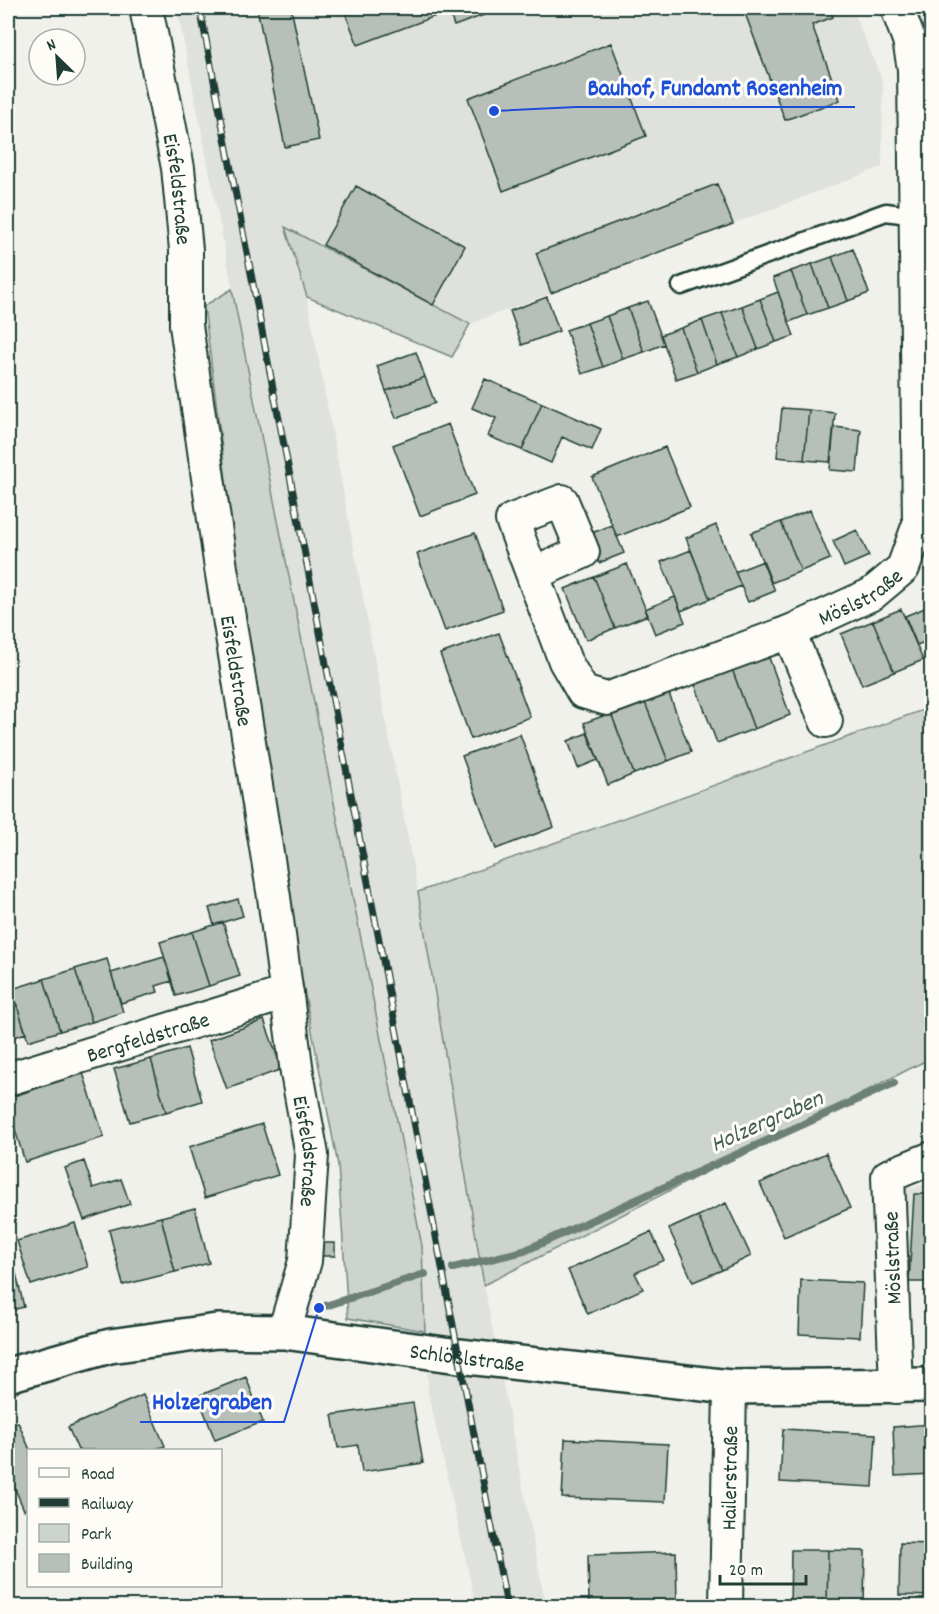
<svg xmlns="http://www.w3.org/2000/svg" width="939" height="1614" font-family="Dekko,sans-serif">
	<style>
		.built { fill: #dfe2dc }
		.green { fill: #cdd3cd; stroke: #768880; stroke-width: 1.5 }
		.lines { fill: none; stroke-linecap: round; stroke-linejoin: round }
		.stream { stroke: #6c8077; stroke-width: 8 }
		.building { fill: #b6bfb8; stroke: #1f3d34; stroke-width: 1.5 }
		.lane-casing { stroke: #1f3d34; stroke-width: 21 }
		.street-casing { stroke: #1f3d34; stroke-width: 36 }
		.secondary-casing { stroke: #1f3d34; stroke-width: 38 }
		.lane { stroke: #fdfcf7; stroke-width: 16 }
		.street { stroke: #fdfcf7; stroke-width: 32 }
		.secondary { stroke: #fdfcf7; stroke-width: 33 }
		.rail-casing { stroke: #1f3d34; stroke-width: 7 }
		.rail { stroke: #fdfcf7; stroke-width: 4.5; stroke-dasharray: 14; stroke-linecap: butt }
		.labels { text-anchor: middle; stroke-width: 6; stroke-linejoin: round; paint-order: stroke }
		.street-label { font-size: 22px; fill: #1f3d34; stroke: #fdfcf7 }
		.water-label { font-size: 24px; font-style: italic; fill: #455e56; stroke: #fdfcf7 }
		.leader { fill: none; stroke: #1d4ed8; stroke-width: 2 }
		.callout-dot { fill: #1d4ed8; stroke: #fdfcf7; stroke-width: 2 }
		.callout-label { font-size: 24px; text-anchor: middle; font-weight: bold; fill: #1d4ed8; stroke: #fdfcf7; stroke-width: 6; stroke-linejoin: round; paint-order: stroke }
	</style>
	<rect width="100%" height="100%" fill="#f0f1eb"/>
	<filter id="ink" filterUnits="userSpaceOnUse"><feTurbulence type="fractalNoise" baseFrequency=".0167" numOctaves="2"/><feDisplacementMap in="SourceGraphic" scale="12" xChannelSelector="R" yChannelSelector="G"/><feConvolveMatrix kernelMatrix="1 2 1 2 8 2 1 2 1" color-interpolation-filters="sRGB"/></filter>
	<g filter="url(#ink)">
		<path class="built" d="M177 8H852L883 82 882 167 470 324 323 245 285 228 307 297 418 892 484 1285 546 1606H476L428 1392 422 1246Z
			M931 1181V1282H898L901 1187 914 1188Z"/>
		<path class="green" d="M285 227 470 324 452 357 307 297Z
			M232 289 422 1246 425 1331 348 1318 338 1165 283 882 243 616 204 306Z
			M931 707V1058L484 1285 418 892Z"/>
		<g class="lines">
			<path class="stream" d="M453 1268 524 1251 894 1083
				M319 1308 425 1274"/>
		</g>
		<path class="building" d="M257 8H291L319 140 285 147Z
			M343 8H503L454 26 449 11 358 45Z
			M743 8H829L833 17 812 25 840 100 785 120Z
			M611 43 646 136 503 191 468 98Z
			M717 184 733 224 551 293 536 253Z
			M356 186 465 246 433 305 323 245Z
			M853 249 869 293 848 301 832 257Z
			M832 257 848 301 828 308 812 264Z
			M812 264 828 308 807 315 791 271Z
			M791 271 807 315 789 322 773 278Z
			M778 292 794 336 776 342 760 299Z
			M547 297 559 331 522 345 510 311Z
			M760 299 776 342 758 349 742 306Z
			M648 301 664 344 644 352 628 308Z
			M742 306 758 349 738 357 722 313Z
			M628 308 644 352 623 359 607 316Z
			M722 313 738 357 717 364 702 320Z
			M607 316 623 359 603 367 587 323Z
			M702 320 717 364 697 372 681 328Z
			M587 323 603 367 582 374 566 330Z
			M681 328 697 372 676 379 661 335Z
			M416 352 425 377 386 391 377 366Z
			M425 377 435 403 396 418 386 391Z
			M485 379 542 403 522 450 488 436 496 418 472 408Z
			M542 403 601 429 592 450 562 437 551 463 522 450Z
			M782 408 809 410 804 460 777 457Z
			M809 410 835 413 830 462 804 460Z
			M448 424 475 495 420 516 393 445Z
			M834 427 861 430 857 472 830 470Z
			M665 447 690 507 617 537 592 477Z
			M810 510 830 559 801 571 781 522Z
			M781 522 801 571 771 583 751 533Z
			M612 525 624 553 599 563 587 535Z
			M716 525 741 586 710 599 686 538Z
			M857 530 869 556 844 567 833 541Z
			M475 533 503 610 445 631 417 554Z
			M691 550 710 599 681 611 661 562Z
			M763 561 775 591 748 602 735 572Z
			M627 564 648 615 615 628 594 577Z
			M594 577 615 628 586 640 565 589Z
			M675 597 685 622 655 634 645 609Z
			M932 605V639L917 645 905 616Z
			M901 609 923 660 894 672 873 621Z
			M873 621 894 672 862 685 841 634Z
			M499 633 530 717 471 739 440 654Z
			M768 655 790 715 754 729 732 669Z
			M732 669 754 729 717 743 694 682Z
			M668 691 691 752 668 761 644 700Z
			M644 700 668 761 634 774 611 713Z
			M611 713 634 774 608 785 584 723Z
			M587 733 598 760 578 768 568 741Z
			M520 734 554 827 496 849 462 756Z
			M238 899 243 916 214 925 209 908Z
			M223 922 240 976 209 986 192 932Z
			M192 932 209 986 176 996 160 942Z
			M164 957 172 981 156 986 158 992 121 1003 111 973Z
			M107 959 123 1012 92 1022 75 969Z
			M75 969 92 1022 60 1031 44 979Z
			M44 979 60 1031 28 1041 12 989Z
			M16 1003 26 1033 8 1039V1006Z
			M264 1020 282 1069 227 1089 209 1040Z
			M187 1048 202 1101 166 1112 151 1059Z
			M151 1059 166 1112 130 1122 114 1069Z
			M83 1073 104 1137 25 1162 8 1107V1098Z
			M262 1124 278 1175 205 1198 189 1147Z
			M826 1153 850 1208 784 1237 760 1183Z
			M84 1161 93 1188 121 1179 130 1204 84 1220 65 1168Z
			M914 1194H932V1282H909Z
			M726 1203 751 1256 722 1270 698 1216Z
			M195 1208 209 1263 175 1272 161 1217Z
			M698 1216 722 1270 693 1282 669 1229Z
			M161 1217 175 1272 123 1285 109 1230Z
			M75 1223 88 1267 31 1285 17 1241Z
			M651 1232 664 1260 635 1273 643 1289 588 1314 568 1270Z
			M321 1243H335V1256H321Z
			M14 1265 24 1307 8 1311V1267Z
			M801 1280 863 1283 860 1337 799 1334Z
			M246 1377 263 1422 215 1440 198 1396Z
			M143 1395 165 1446 153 1450H78L68 1427Z
			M413 1403 423 1463 362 1472 358 1445 338 1448 332 1415Z
			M18 1422 30 1450 28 1508 24 1510 8 1472V1426Z
			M932 1424V1474L895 1476 893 1427Z
			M783 1429 876 1434 873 1487 780 1482Z
			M565 1439 668 1444 665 1502 562 1498Z
			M900 1543 932 1544V1596L899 1595Z
			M791 1550H828L827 1606H790Z
			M828 1550 865 1551 864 1606H827Z
			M676 1552 677 1606H589L588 1555Z"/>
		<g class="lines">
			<defs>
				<path id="lane" d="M681 286 886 212 915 216"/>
				<g id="street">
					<path id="s1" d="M146 8 178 168 186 250V325L221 568 274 897 297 1073 312 1155 305 1261 284 1332"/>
					<path d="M533 574 583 552 562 501 512 520 565 661 583 692 607 699 789 632"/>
					<path id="s2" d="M826 721 789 632 872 594 903 568 919 524 914 69 909 40 897 8"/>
					<path id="s3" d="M8 1079 287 993"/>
					<path d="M896 1387 888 1176 932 1158"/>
					<path id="s4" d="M726 1606 730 1387"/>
				</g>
				<g id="secondary">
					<path id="s5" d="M8 1375 110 1346 217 1331 284 1332 459 1356 730 1387 932 1385"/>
				</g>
			</defs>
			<use href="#lane" class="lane-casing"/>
			<use href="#street" class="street-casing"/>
			<use href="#secondary" class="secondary-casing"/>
			<use href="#lane" class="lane"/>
			<use href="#street" class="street"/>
			<use href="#secondary" class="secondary"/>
			<defs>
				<path id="rail" d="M200 8 507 1606"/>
			</defs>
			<use href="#rail" class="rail-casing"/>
			<use href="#rail" class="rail"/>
		</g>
	</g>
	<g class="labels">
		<g class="street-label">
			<text dy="8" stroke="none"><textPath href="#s1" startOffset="184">Eisfeldstraße</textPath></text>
			<text dy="8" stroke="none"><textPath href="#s2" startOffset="176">Möslstraße</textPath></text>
			<text dy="8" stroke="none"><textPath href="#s1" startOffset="670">Eisfeldstraße</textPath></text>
			<text dy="8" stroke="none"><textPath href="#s3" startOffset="146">Bergfeldstraße</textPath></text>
			<text dy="8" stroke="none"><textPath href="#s1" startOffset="1156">Eisfeldstraße</textPath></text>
			<text transform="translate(891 1258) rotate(-92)" y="8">Möslstraße</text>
			<text dy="8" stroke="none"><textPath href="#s5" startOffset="466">Schlößlstraße</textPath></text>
			<text dy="8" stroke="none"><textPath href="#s4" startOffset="128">Hailerstraße</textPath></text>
		</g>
		<g class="water-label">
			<text transform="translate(766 1120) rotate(-24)" y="8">Holzergraben</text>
		</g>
	</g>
	<path class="leader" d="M494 111L576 107H855M319 1308L284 1422H140"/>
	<g class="callout-dot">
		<circle cx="494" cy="111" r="6"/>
		<circle cx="319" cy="1308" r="6"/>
	</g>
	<g class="callout-label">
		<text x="715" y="95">Bauhof, Fundamt Rosenheim</text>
		<text x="212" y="1409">Holzergraben</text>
	</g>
	<rect width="939" height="1614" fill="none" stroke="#fdfcf7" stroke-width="30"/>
	<rect x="15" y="15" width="909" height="1584" fill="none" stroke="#1f3d34" stroke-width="2" filter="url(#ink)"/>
	<rect x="27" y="1449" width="195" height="138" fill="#fdfcf7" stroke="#a4b0a9" stroke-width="1.5"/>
	<rect x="39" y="1468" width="30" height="9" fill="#fdfcf7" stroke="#a4b0a9" stroke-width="1.5"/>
	<text x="81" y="1479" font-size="18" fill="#1f3d34">Road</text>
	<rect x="39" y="1498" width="30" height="9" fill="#1f3d34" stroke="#a4b0a9" stroke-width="1.5"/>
	<text x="81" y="1509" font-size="18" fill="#1f3d34">Railway</text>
	<rect x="39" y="1524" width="30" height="18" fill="#cdd3cd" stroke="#a4b0a9" stroke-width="1.5"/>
	<text x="81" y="1539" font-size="18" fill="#1f3d34">Park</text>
	<rect x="39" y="1554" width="30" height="18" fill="#b6bfb8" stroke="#a4b0a9" stroke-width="1.5"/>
	<text x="81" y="1569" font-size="18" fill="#1f3d34">Building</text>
	<g transform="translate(57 57) rotate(335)"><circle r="28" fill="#fdfcf7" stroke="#a4b0a9" stroke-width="1.5"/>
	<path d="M0-4.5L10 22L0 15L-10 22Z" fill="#1f3d34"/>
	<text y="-9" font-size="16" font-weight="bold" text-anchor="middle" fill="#1f3d34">N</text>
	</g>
	<path d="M720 1575v9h86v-9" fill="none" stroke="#1f3d34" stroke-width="3"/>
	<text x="729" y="1575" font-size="18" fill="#1f3d34" stroke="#fdfcf7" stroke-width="4.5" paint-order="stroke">20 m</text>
</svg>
